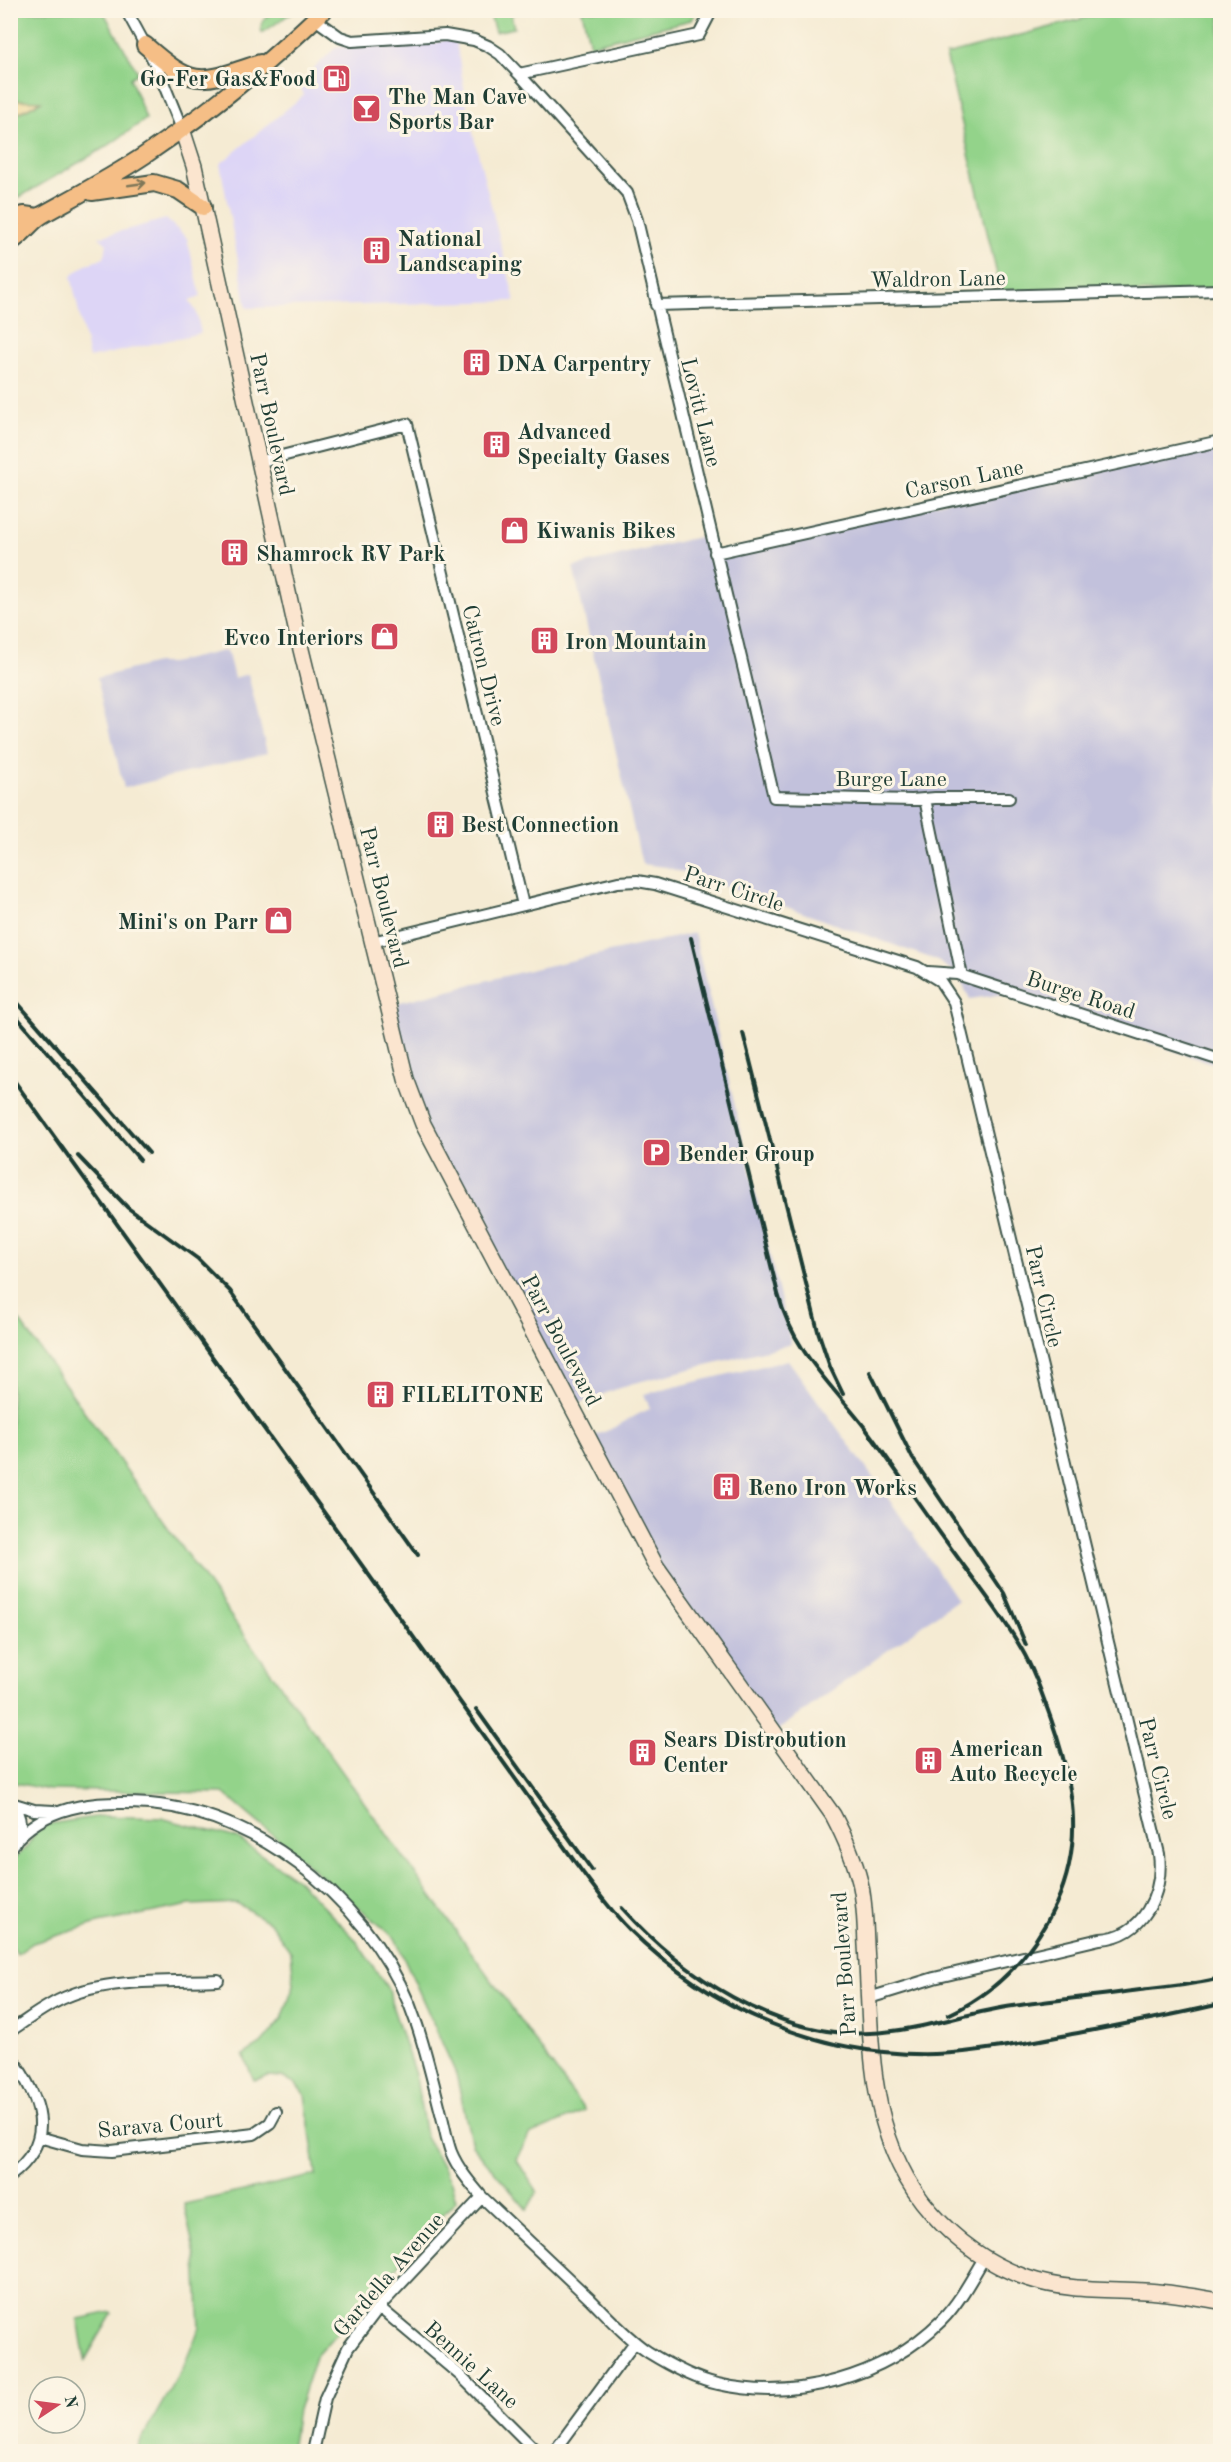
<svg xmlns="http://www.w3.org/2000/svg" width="1231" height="2462" font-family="'Old Standard TT',serif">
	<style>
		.built { fill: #ddd5f6 }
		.industrial { fill: #c2c1dc }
		.green { fill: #93d38a; stroke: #59885f; stroke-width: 1.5 }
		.sand { fill: #eeda9e; stroke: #868c69; stroke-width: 1.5 }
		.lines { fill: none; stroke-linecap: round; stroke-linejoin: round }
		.street-casing { stroke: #3f574c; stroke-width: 14 }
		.secondary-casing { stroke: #3f574c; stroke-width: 18 }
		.primary-casing { stroke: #3f574c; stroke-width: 20 }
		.street { stroke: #fff; stroke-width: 10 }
		.secondary { stroke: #fbe5cf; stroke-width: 15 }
		.primary { stroke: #f5be86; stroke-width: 16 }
		.rail { stroke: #1f3d34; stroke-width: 4 }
		.oneway { stroke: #7f7759 }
		.labels { text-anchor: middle; stroke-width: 6; stroke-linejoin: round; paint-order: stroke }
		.poi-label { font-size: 22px; font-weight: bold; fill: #1f3d34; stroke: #fcf5e5; text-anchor: start }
		.street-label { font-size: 22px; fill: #1f3d34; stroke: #fcf5e5 }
	</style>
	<rect width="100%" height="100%" fill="#fcf5e5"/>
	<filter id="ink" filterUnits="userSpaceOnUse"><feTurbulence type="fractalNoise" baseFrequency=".0167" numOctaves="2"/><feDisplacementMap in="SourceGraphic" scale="12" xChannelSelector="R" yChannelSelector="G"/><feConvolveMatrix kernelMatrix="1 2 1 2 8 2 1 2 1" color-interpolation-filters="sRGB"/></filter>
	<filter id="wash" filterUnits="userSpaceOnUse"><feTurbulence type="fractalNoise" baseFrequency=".008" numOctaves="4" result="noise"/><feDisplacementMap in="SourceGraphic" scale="24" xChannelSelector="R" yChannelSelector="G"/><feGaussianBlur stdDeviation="1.35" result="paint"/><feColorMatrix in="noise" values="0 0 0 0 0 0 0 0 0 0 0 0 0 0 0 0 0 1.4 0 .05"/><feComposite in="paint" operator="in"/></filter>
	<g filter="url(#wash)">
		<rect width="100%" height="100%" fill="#f5ebd3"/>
		<path class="built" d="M455 36 469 117 515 301 247 308 220 164 304 95 299 83 336 47 436 43Z
			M166 219 187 238 201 297 189 301 196 311 201 333 89 358 71 276 87 264 104 258 107 244 99 237Z"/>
		<path class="industrial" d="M1220 441V1066L1004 994 970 999 957 974 936 960 781 905 666 867 642 864 573 567 711 534 715 552Z
			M227 650 234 678 248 674 267 753 124 788 97 678 156 663H171Z
			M694 933 791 1344 630 1384 572 1406 423 1124 388 1005 529 970Z
			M788 1360 895 1508 957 1600 774 1733 676 1596 589 1438 609 1430 650 1408 644 1394Z"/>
		<path class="green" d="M11 11H103L138 73 130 78 146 119 109 145 11 202V117L40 102 14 100 11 102Z
			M274 11H294L262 33C259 21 265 18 274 11Z
			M489 11V10L526 11 511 14 514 28 495 32Z
			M582 11V10L697 11 691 20 590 45Z
			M1111 11H1220V290L1002 296 946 55Z
			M11 1309 585 2111 529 2135 516 2159 537 2192 527 2210 472 2145 456 2074 395 1938 223 1793 49 1790 11 1782Z
			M102 1816 161 1818 237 1838 298 1880 355 1939 390 1992 391 2002 416 2078 426 2137 451 2182 456 2200 315 2357 296 2416 291 2451H137L139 2444 185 2363 200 2327 196 2260 184 2204 316 2175 305 2095 295 2083 282 2077 268 2076 254 2080 243 2055 261 2044 282 2019 294 1985 291 1952 270 1923 237 1903 190 1905 98 1923 33 1943 17 1954 11 1944V1861C20 1855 31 1843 35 1832L49 1824Z
			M111 2312 112 2314 85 2360 78 2319Z"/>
		<path class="sand" d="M14 100 41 101 11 117V102Z"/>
	</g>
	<g filter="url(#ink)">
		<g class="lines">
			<defs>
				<path id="street" d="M126 10 156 65 182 129
					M315 19 340 37 352 41 445 35 474 40 488 46 500 54 519 74 627 193 637 220 774 797 912 800 935 798H1009
					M519 74 699 35 712 10
					M656 305 1220 290
					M258 462 407 424 523 905
					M715 553 1220 441
					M925 799 962 976
					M372 942 618 882 637 881 655 884 917 967 940 981 954 1002 1159 1854C1164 1893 1143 1937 1100 1939L934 1978 869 1998
					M928 972 957 974 1220 1060
					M10 1803C24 1816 23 1835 10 1849
					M11 1803 34 1810 54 1811
					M18 1838C53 1802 103 1801 150 1804 268 1814 381 1914 417 2025 427 2055 434 2086 442 2117 445 2129 447 2141 451 2152 458 2169 471 2184 482 2197 519 2232 555 2266 591 2300 609 2318 627 2338 648 2352 669 2365 694 2379 718 2384 795 2402 884 2377 941 2321 959 2303 971 2280 984 2258
					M10 2031C29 2019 46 2005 66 1997 107 1978 173 1982 218 1980
					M10 2056C40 2097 59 2139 10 2176
					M39 2137 82 2149 112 2151 254 2134 270 2123 276 2112
					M379 2307 461 2376 537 2452
					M313 2452 325 2398 348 2348 379 2307 482 2197
					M554 2452 635 2342"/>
				<path id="secondary" d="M182 129 194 166 297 633 406 1079 423 1124 656 1566 833 1815C844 1836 854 1858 860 1882 865 1902 865 1924 866 1945 872 2038 865 2138 931 2212 957 2242 990 2265 1027 2278 1065 2291 1104 2289 1144 2291 1170 2292 1195 2297 1220 2301"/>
				<path id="primary" d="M145 45C195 89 200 83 260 63
					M92 192 154 183 178 190 203 207
					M10 218 24 215 38 217
					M10 242C24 235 30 222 42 215 76 196 112 177 145 155 209 112 268 64 324 10"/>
			</defs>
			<use href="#street" class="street-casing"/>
			<use href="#secondary" class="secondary-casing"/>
			<use href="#primary" class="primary-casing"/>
			<use href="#street" class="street"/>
			<use href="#secondary" class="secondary"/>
			<use href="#primary" class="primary"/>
			<path class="rail" d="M691 938 778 1294C793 1351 831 1384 866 1429 894 1467 920 1506 948 1544 972 1578 1000 1611 1021 1648 1034 1670 1042 1694 1051 1719 1073 1782 1085 1840 1056 1904 1033 1953 998 1992 948 2015
				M10 994 149 1153
				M10 1009 140 1160
				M743 1033 818 1331 830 1367 843 1394
				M10 1075 575 1862C592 1885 609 1909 629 1929 711 2010 820 2057 935 2054 985 2052 1034 2041 1083 2032 1129 2023 1175 2015 1220 2004
				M78 1156 128 1208 198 1259 230 1291 418 1555
				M870 1372 913 1459 1004 1593 1026 1645
				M476 1709 592 1870
				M622 1908C681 1974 777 2039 870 2033 919 2031 965 2013 1013 2006 1055 2000 1097 1996 1140 1990 1167 1987 1194 1985 1220 1978"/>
		</g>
		<defs><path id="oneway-shaft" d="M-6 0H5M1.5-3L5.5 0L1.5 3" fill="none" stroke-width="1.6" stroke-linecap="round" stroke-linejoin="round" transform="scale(1.5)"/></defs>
		<use class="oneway" href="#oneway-shaft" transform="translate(137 184) rotate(-8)"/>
	</g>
	<defs>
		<symbol id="fuel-square" viewBox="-11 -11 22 22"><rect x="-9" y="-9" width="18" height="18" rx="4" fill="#d1495b" stroke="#fcf5e5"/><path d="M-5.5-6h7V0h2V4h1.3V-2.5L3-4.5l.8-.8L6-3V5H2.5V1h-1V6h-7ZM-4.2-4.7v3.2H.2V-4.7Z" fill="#fff"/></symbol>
		<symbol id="bar-square" viewBox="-11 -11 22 22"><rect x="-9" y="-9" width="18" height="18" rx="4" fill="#d1495b" stroke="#fcf5e5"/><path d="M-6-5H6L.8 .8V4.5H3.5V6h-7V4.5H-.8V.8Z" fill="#fff"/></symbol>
		<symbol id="building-square" viewBox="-11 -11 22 22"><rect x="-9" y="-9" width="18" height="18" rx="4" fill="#d1495b" stroke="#fcf5e5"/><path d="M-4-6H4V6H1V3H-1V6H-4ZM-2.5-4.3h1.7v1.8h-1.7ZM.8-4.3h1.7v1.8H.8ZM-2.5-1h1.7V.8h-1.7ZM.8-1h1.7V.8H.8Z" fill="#fff"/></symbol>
		<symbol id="shop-square" viewBox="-11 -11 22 22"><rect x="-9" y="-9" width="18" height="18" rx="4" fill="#d1495b" stroke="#fcf5e5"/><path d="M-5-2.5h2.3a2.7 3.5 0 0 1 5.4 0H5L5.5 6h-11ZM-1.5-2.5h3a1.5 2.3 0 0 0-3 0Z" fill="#fff"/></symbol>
		<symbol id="parking-square" viewBox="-11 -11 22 22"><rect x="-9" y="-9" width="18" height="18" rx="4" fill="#d1495b" stroke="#fcf5e5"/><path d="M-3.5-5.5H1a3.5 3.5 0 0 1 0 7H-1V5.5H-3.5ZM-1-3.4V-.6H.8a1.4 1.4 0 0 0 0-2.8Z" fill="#fff"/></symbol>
	</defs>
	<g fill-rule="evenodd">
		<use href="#fuel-square" x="320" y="62" width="33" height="33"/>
		<use href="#bar-square" x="350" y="92" width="33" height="33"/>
		<use href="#building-square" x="360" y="234" width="33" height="33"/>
		<use href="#building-square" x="460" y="346" width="33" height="33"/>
		<use href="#building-square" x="480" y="428" width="33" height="33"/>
		<use href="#shop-square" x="498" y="514" width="33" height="33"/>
		<use href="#building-square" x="218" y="536" width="33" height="33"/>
		<use href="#shop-square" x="368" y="620" width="33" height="33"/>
		<use href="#building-square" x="528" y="624" width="33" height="33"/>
		<use href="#building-square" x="424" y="808" width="33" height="33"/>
		<use href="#shop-square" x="262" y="904" width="33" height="33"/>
		<use href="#parking-square" x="640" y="1136" width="33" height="33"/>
		<use href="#building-square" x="364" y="1378" width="33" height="33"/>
		<use href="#building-square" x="710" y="1470" width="33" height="33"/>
		<use href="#building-square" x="626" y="1736" width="33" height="33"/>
		<use href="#building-square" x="912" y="1744" width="33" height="33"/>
	</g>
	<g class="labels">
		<g class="poi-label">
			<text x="316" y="86" text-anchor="end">Go-Fer Gas&amp;Food</text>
			<text x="388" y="104">The Man Cave<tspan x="388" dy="25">Sports Bar</tspan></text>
			<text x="398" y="246">National<tspan x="398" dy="25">Landscaping</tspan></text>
			<text x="497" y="371">DNA Carpentry</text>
			<text x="517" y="439">Advanced<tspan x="517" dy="25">Specialty Gases</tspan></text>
			<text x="536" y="538">Kiwanis Bikes</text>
			<text x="256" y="561">Shamrock RV Park</text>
			<text x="363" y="645" text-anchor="end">Evco Interiors</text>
			<text x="565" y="649">Iron Mountain</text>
			<text x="461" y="832">Best Connection</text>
			<text x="258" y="929" text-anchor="end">Mini's on Parr</text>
			<text x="678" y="1161">Bender Group</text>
			<text x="401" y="1402">FILELITONE</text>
			<text x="748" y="1495">Reno Iron Works</text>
			<text x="663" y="1747">Sears Distrobution<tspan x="663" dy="25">Center</tspan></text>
			<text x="949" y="1756">American<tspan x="949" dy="25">Auto Recycle</tspan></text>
		</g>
		<g class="street-label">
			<text transform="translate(938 278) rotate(-1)" y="8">Waldron Lane</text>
			<text transform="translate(702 412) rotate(76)" y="8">Lovitt Lane</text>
			<text transform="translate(273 424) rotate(78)" y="8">Parr Boulevard</text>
			<text transform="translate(964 478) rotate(-12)" y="8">Carson Lane</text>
			<text transform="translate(485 665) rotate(76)" y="8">Catron Drive</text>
			<text x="891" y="786">Burge Lane</text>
			<text transform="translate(734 888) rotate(18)" y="8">Parr Circle</text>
			<text transform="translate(385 897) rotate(76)" y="8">Parr Boulevard</text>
			<text transform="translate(1081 994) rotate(18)" y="8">Burge Road</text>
			<text transform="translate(1045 1296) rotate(77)" y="8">Parr Circle</text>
			<text transform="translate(562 1340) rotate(62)" y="8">Parr Boulevard</text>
			<text transform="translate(1159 1768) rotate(76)" y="8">Parr Circle</text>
			<text transform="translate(843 1964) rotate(-94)" y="8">Parr Boulevard</text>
			<text transform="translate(160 2124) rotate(-5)" y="8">Sarava Court</text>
			<text transform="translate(388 2274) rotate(-49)" y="8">Gardella Avenue</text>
			<text transform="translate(472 2364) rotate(42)" y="8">Bennie Lane</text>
		</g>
	</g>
	<rect width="1231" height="2462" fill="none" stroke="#fcf5e5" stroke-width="36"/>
	<g transform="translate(57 2405) rotate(77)"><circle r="28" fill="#fcf5e5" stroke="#a4ab9e" stroke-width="1.5"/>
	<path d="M0-4.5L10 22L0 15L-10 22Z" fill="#d1495b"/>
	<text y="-9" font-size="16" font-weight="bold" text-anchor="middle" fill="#1f3d34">N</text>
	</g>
</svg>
